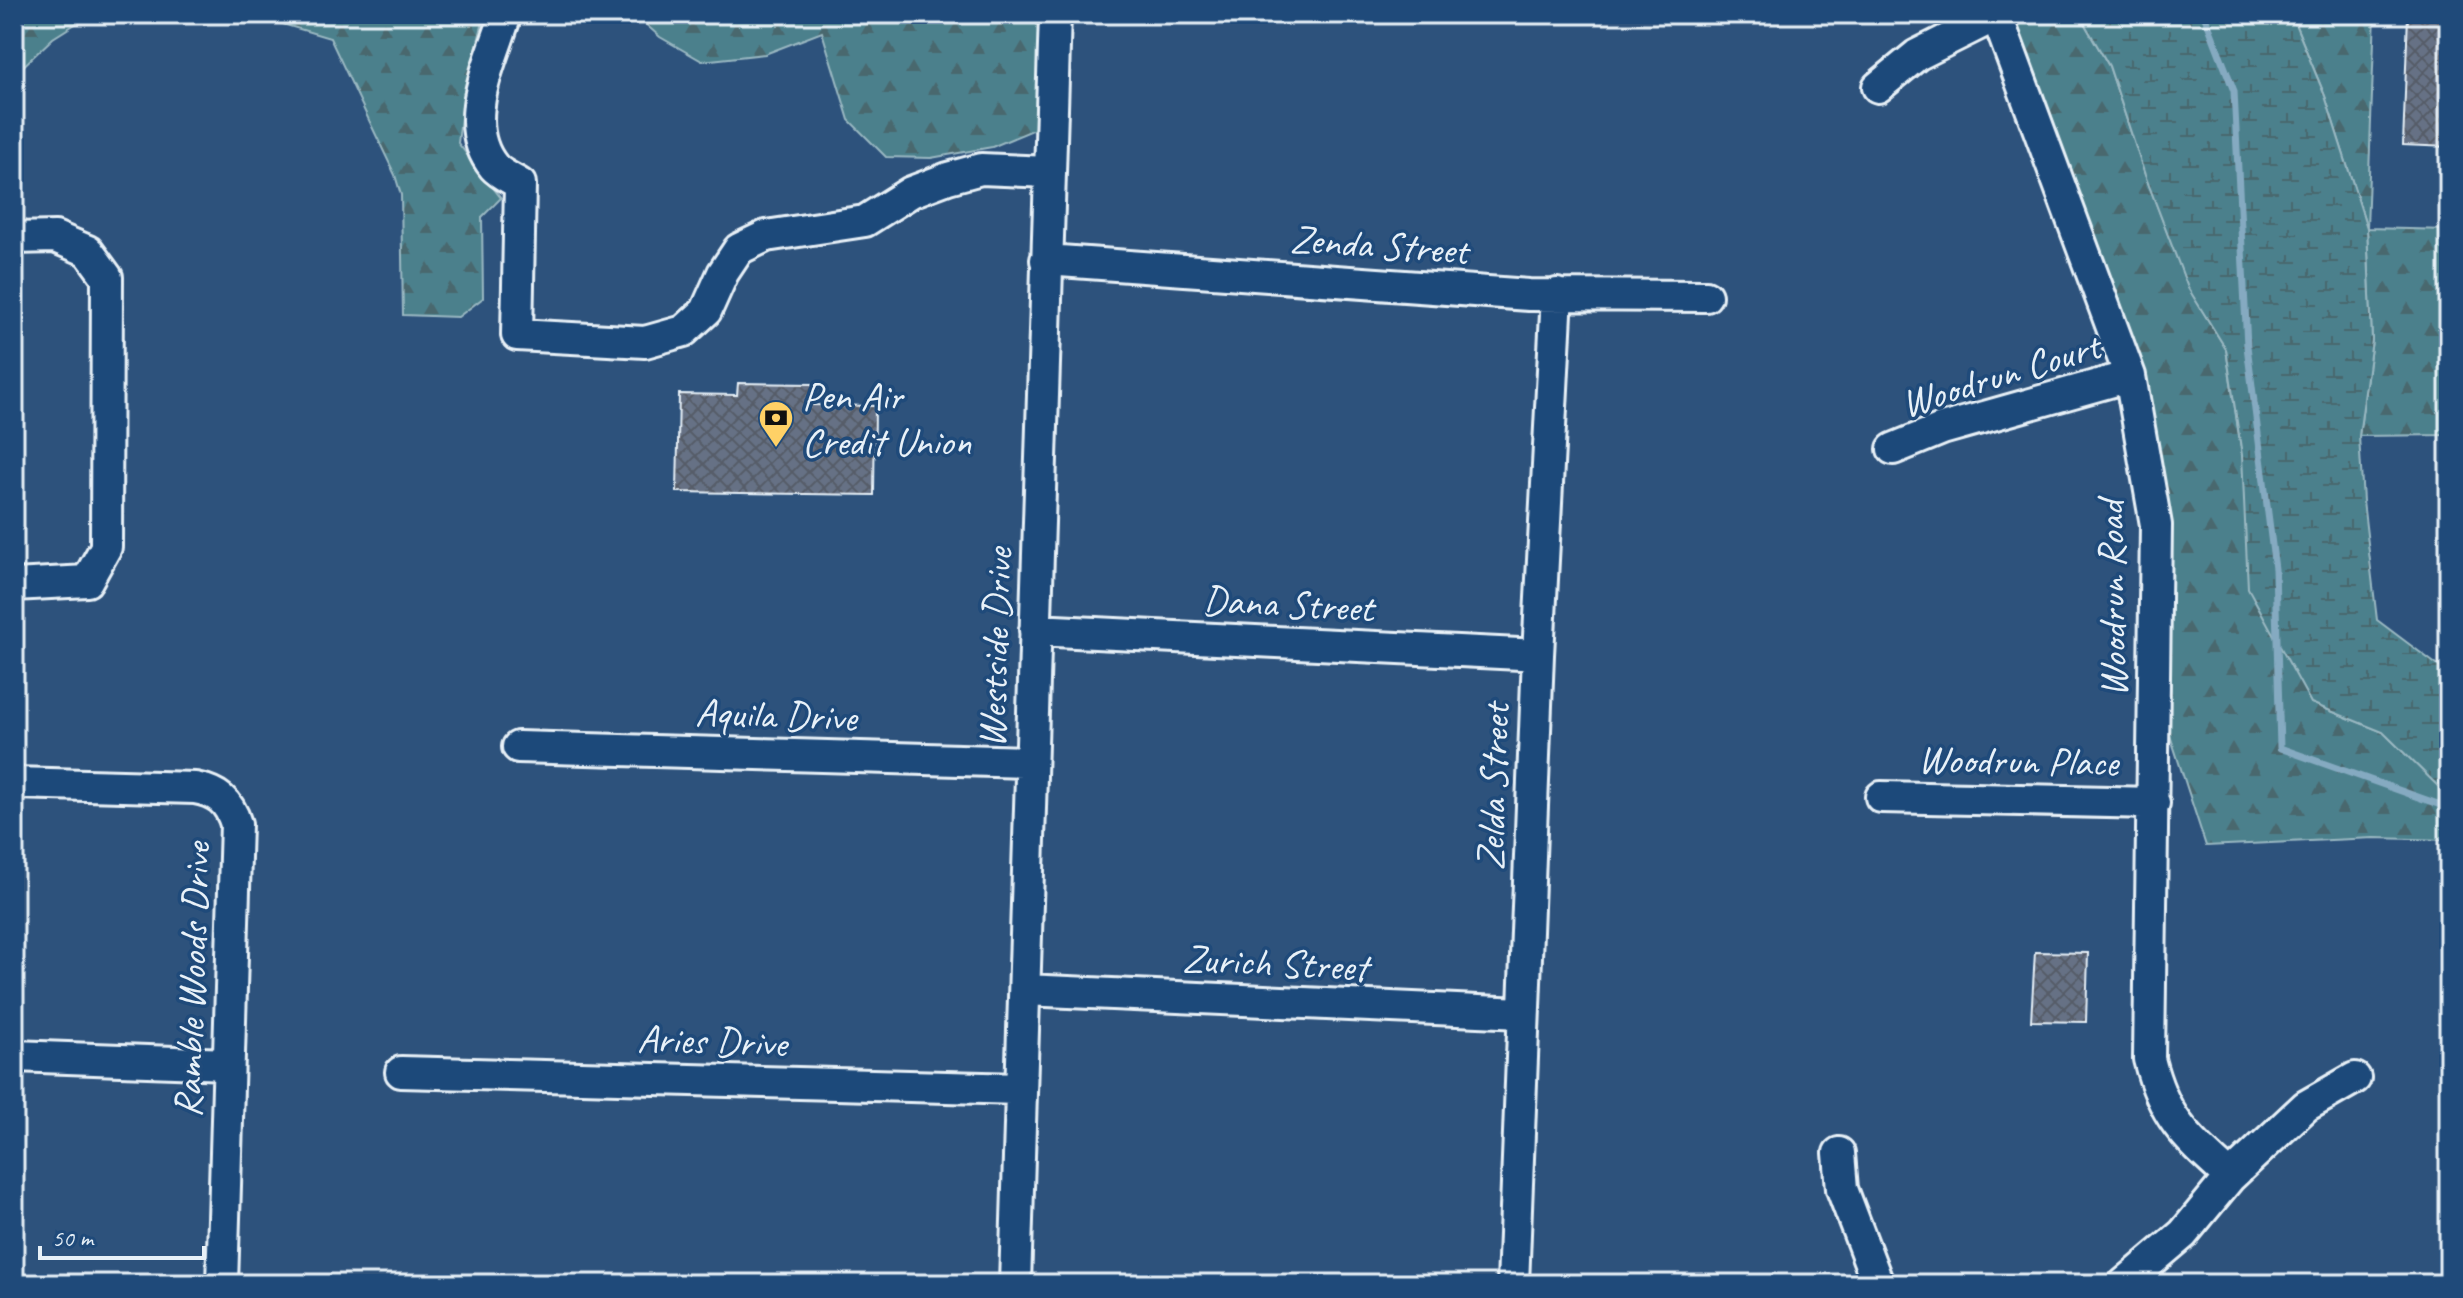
<svg xmlns="http://www.w3.org/2000/svg" width="2463" height="1298" font-family="Caveat,sans-serif">
	<style>
		.forest { fill: url(#forest-firs); stroke: #9ab8c2; stroke-width: 2 }
		.wetland { fill: url(#wetland-marsh); stroke: #9ab8c2; stroke-width: 2 }
		.lines { fill: none; stroke-linecap: round; stroke-linejoin: round }
		.stream { stroke: #85aac1; stroke-width: 7 }
		.building { fill: url(#building-cross-hatch); stroke: #e8f1f8; stroke-width: 2 }
		.minor-casing { stroke: #e8f1f8; stroke-width: 36 }
		.minor { stroke: #1f4a7a; stroke-width: 30 }
		.labels { text-anchor: middle; stroke-width: 7; stroke-linejoin: round; paint-order: stroke }
		.street-label { font-size: 40px; fill: #e8f1f8; stroke: #1f4a7a }
		.poi-label { font-size: 40px; fill: #e8f1f8; stroke: #1f4a7a; text-anchor: start }
	</style>
	<defs>
		<pattern id="forest-firs" width="22" height="20" patternUnits="userSpaceOnUse" patternTransform="scale(2)"><rect width="22" height="20" fill="#4c808c"/><path d="M5 1l3.5 6h-7zM16 11l3.5 6h-7z" fill="#49676e"/></pattern>
		<pattern id="wetland-marsh" width="20" height="14" patternUnits="userSpaceOnUse" patternTransform="scale(2)"><rect width="20" height="14" fill="#4c808c"/><path d="M1 5h8M5 5V1M11 12h8M15 12V8" fill="none" stroke="#49676e"/></pattern>
		<pattern id="building-cross-hatch" width="8" height="8" patternUnits="userSpaceOnUse" patternTransform="scale(2)"><rect width="8" height="8" fill="#667185"/><path d="M0 0l8 8M0 8l8-8" fill="none" stroke="#565c68"/></pattern>
	</defs>
	<rect width="100%" height="100%" fill="#2d527c"/>
	<filter id="ink" filterUnits="userSpaceOnUse"><feTurbulence type="fractalNoise" baseFrequency=".0125" numOctaves="2"/><feDisplacementMap in="SourceGraphic" scale="16" xChannelSelector="R" yChannelSelector="G"/><feConvolveMatrix kernelMatrix="1 2 1 2 8 2 1 2 1" color-interpolation-filters="sRGB"/></filter>
	<g filter="url(#ink)">
		<path class="forest" d="M14 14H91L53 38 14 75Z
			M249 14H485L463 101 458 143 501 198 482 217 483 298 458 317 403 315 401 195 395 175 330 38Z
			M634 14H1041L1035 129 992 147 931 158 886 157 849 120 822 32 765 54 702 61 660 37Z
			M2008 14H2079L2109 66 2145 175 2188 287 2226 349 2242 455 2311 703 2383 732 2439 787 2449 840 2374 838 2206 846 2168 729 2167 525Z
			M2291 14H2375L2367 228 2449 230V435L2359 436 2372 340 2367 228 2325 96Z"/>
		<path class="wetland" d="M2079 14H2291L2325 96 2367 228 2372 340 2359 436 2363 501 2377 620 2449 674V834L2439 787 2383 732 2311 703 2248 588 2242 455 2226 349 2188 288 2145 175 2109 66Z"/>
		<g class="lines">
			<path class="stream" d="M2204 14 2234 91 2247 346 2275 569 2280 748 2449 808"/>
		</g>
		<path class="building" d="M2408 15 2449 17V147L2403 145Z
			M738 383 813 384V405L875 406 874 495 677 492 679 394 737 395Z
			M2035 952 2088 953 2086 1022 2031 1021Z"/>
		<g class="lines">
			<defs>
				<path id="minor" d="M506 14C492 60 458 124 494 167 500 174 512 179 520 184L517 335 645 342 684 331 706 311 723 273 739 249 766 236 865 221 911 192 948 178 981 169 1049 172
					M1996 14 2130 376 2156 525 2149 1059C2164 1119 2186 1137 2230 1177
					M1878 87 1917 55 1997 15
					M14 238 55 237 88 251 107 277 106 547 87 581 14 585
					M1046 260 1529 295 1706 296
					M1893 449 1942 429 2130 376
					M1035 630 1538 655
					M518 747 1031 762
					M14 783 195 788C217 792 229 801 236 824L222 1284
					M1881 797 2154 803
					M1025 990 1522 1013
					M14 1056 228 1064
					M401 1072 1020 1089
					M1839 1153 1842 1189 1878 1284
					M1015 1284 1055 14
					M1513 1284 1538 655 1557 294
					M2124 1284 2183 1234 2230 1177 2306 1106 2355 1078"/>
			</defs>
			<use href="#minor" class="minor-casing"/>
			<use href="#minor" class="minor"/>
		</g>
	</g>
	<defs>
		<symbol id="bank-pin" viewBox="-11 -11 22 30"><path d="M0 17L-7.5 6A9.5 9.5 0 1 1 7.5 6Z" fill="#ffd166" stroke="#1f4a7a"/><path d="M-6-4H6V4H-6ZM0-2.3a2.3 2.3 0 1 0 0 4.6a2.3 2.3 0 1 0 0-4.6Z" fill="#111"/></symbol>
	</defs>
	<g fill-rule="evenodd">
		<use href="#bank-pin" x="756" y="398" width="40" height="54"/>
	</g>
	<g class="labels">
		<g class="street-label">
			<text transform="translate(1379 244) rotate(4)" y="14">Zenda Street</text>
			<text transform="translate(2000 374) rotate(-17)" y="14">Woodrun Court</text>
			<text transform="translate(2111 599) rotate(-91)" y="14">Woodrun Road</text>
			<text transform="translate(1288 603) rotate(3)" y="14">Dana Street</text>
			<text transform="translate(994 648) rotate(-88)" y="14">Westside Drive</text>
			<text transform="translate(776 714) rotate(2)" y="14">Aquila Drive</text>
			<text transform="translate(2018 760) rotate(1)" y="14">Woodrun Place</text>
			<text transform="translate(1492 787) rotate(-88)" y="14">Zelda Street</text>
			<text transform="translate(1275 962) rotate(3)" y="14">Zurich Street</text>
			<text transform="translate(191 980) rotate(-88)" y="14">Ramble Woods Drive</text>
			<text transform="translate(712 1040) rotate(2)" y="14">Aries Drive</text>
		</g>
		<g class="poi-label">
			<text x="802" y="409">Pen Air<tspan x="802" dy="46">Credit Union</tspan></text>
		</g>
	</g>
	<rect width="2463" height="1298" fill="none" stroke="#1f4a7a" stroke-width="48"/>
	<rect x="24" y="24" width="2415" height="1250" fill="none" stroke="#e8f1f8" stroke-width="3" filter="url(#ink)"/>
	<path d="M40 1246v12h164v-12" fill="none" stroke="#e8f1f8" stroke-width="4"/>
	<text x="52" y="1246" font-size="24" fill="#e8f1f8" stroke="#1f4a7a" stroke-width="6" paint-order="stroke">50 m</text>
</svg>
